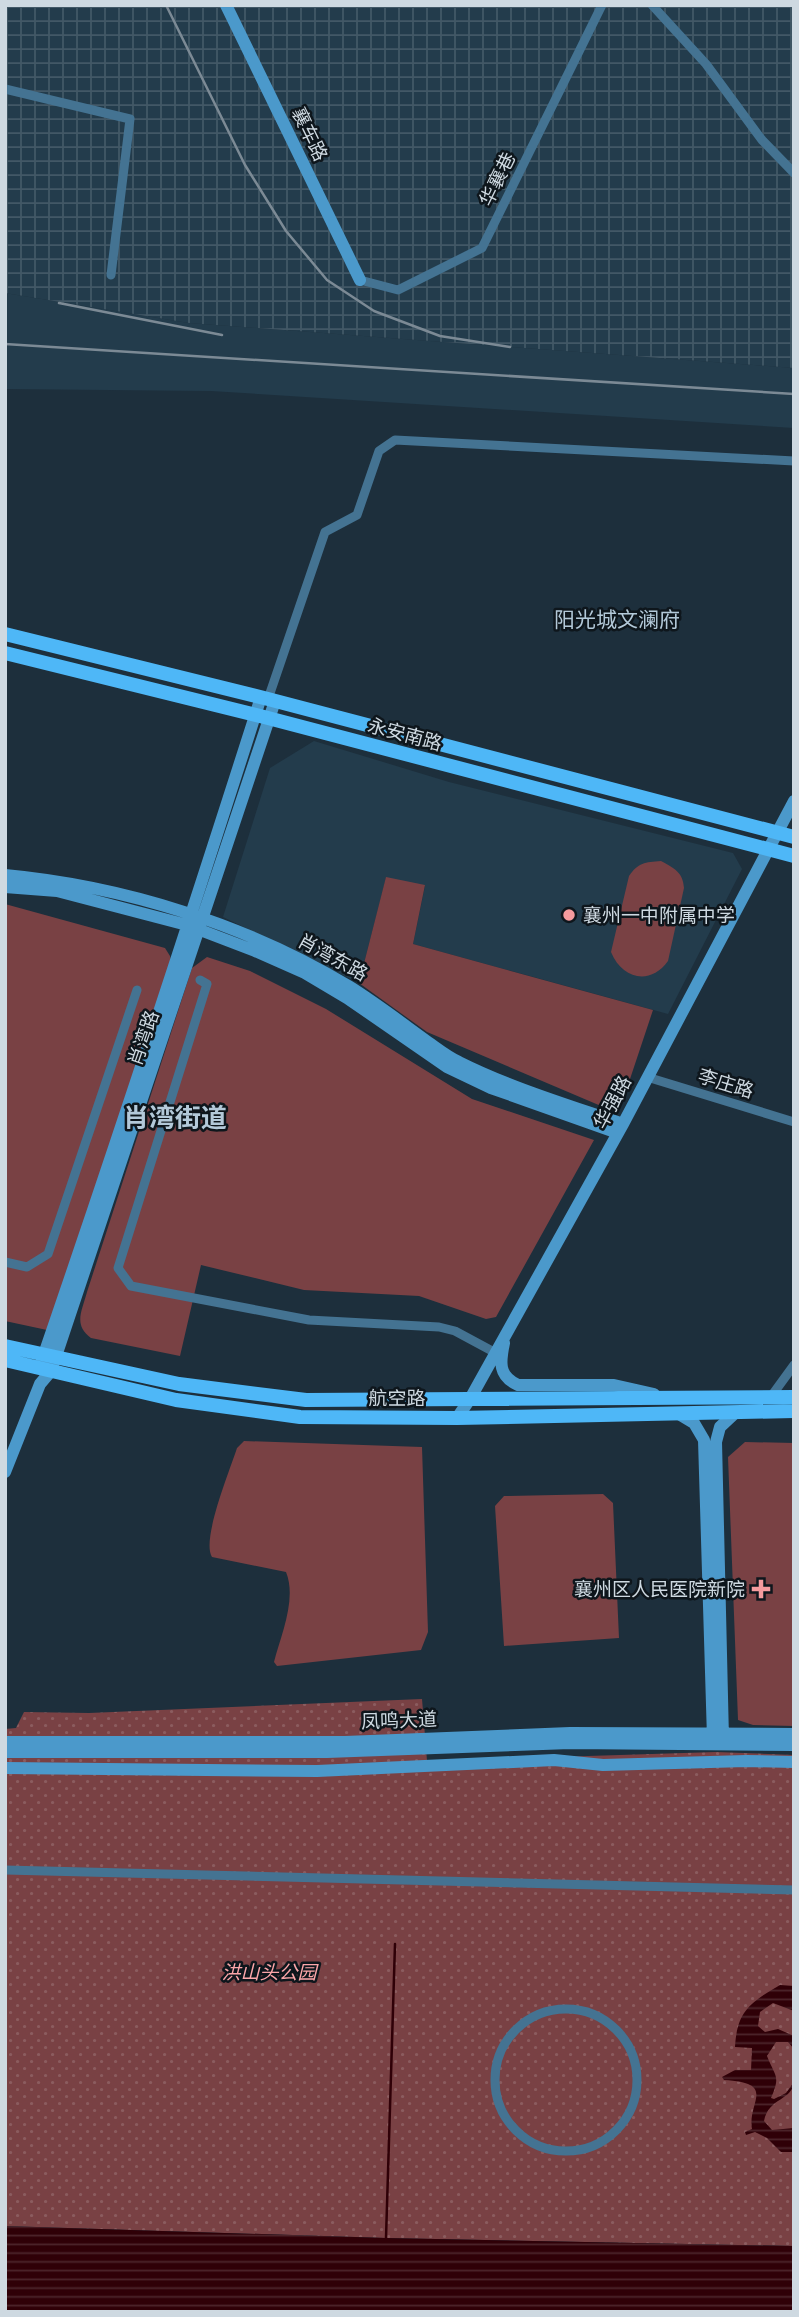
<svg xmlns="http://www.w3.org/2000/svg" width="799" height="2317" font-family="'Playfair Display','Noto Sans SC',serif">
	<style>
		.built { fill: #233c4c }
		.industrial { fill: url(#industrial-grid) }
		.grass { fill: #794144 }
		.park { fill: url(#park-dots) }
		.water { fill: url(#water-rules) }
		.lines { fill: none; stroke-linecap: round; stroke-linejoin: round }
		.stream { stroke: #2f0007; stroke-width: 2.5 }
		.street { stroke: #447392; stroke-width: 9 }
		.secondary { stroke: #4b99cb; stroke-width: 12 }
		.primary { stroke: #4eb7f7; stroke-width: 14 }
		.rail { stroke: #7c8a95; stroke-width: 2.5 }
		.poi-dot { fill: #f59b9e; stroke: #0e161c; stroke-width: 2.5 }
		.labels { text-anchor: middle; stroke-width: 5; stroke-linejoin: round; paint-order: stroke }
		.street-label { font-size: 19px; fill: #ced9e1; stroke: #0e161c }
		.poi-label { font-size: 19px; fill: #ced9e1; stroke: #0e161c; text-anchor: start }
		.park-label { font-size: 19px; font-style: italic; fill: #fca6a9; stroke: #0e161c }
		.neighbourhood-label { font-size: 21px; fill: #b3c9d9; stroke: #0e161c }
		.district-label { font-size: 26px; font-weight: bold; fill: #b3c9d9; stroke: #0e161c }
	</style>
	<defs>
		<pattern id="industrial-grid" width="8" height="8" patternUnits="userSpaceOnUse" patternTransform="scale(1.75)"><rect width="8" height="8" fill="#233c4c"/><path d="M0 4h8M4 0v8" fill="none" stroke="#425866"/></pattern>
		<pattern id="park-dots" width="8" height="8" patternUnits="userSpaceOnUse" patternTransform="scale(1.75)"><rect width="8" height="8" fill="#794144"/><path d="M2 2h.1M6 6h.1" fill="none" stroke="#8b5c5f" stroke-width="1.8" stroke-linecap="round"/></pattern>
		<pattern id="water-rules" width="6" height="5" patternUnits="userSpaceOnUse" patternTransform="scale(1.75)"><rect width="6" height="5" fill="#2f0007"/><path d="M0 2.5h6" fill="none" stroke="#4c252b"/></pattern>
	</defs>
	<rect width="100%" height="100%" fill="#1d2f3c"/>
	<path class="built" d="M5 293 189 323 794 368V428L211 391 5 389Z
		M314 741 449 782 733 853 742 869 668 1014 413 944 425 886 386 878 359 983 223 917 270 768Z"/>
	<path class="industrial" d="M5 5H794V368L189 323 5 293Z"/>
	<path class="grass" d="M661 861C674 868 683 872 684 888L668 961C650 986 622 979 611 952L629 876C638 863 645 862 661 861Z
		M386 877 425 885 413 944 653 1010 624 1097 601 1106 427 1032 359 983Z
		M5 904 165 948 170 956 172 966 47 1330 5 1321Z
		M207 957 250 971 326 1009 472 1099 594 1140 496 1317 486 1319 419 1296 304 1290 201 1265 180 1356 91 1338C73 1325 82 1311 87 1292L192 968Z
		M244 1441 422 1447 428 1632 421 1650 277 1666 274 1662C281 1635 297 1599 286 1572L212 1557C201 1540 230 1470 237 1448Z
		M745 1442 794 1443V1726L753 1725 738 1720 728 1457Z
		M603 1494 613 1503 619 1638 504 1646 495 1506 504 1496Z"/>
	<path class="park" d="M422 1699 427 1761 716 1752 794 1755V2246L386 2238 5 2226V1729L16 1728 24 1712 89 1713Z"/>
	<path class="water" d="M780 1985 794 1986V2011L773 2003 760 2012 758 2026 765 2032 778 2029 794 2036V2049L788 2042H776L767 2056C775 2077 781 2075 771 2098L774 2099 786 2093 794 2082C792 2101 769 2097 764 2121L772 2130 794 2128V2152H781L767 2138 755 2132 746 2135 745 2132 752 2129C747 2102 778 2083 724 2080L722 2077 735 2070H751L752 2048 735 2047C737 2012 749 2003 780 1985Z
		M5 2226 386 2238 794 2246V2312H5Z"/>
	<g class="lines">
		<path class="stream" d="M386 2238 395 1944"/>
		<path class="street" d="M652 5 706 64 762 140 794 173
			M5 89 130 119 111 275
			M360 280 398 290 482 248 602 5
			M268 699 325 532 357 515 379 451 395 440 794 461
			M200 980 207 984 118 1268 131 1286 309 1320 439 1327 455 1331 494 1352
			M647 1077 794 1122
			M5 1262 27 1267 48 1254 137 990
			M770 1398 794 1365
			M5 1870 794 1890
			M495 2080a71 71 0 1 1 142 0a71 71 0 1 1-142 0Z"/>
		<path class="secondary" d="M226 5 360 280
			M5 875C124 886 248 925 350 987 377 1004 403 1024 428 1042 438 1049 448 1057 459 1062 511 1088 568 1105 623 1124
			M5 887 57 891 187 925 255 951 305 973 347 998 447 1067 491 1088 618 1133
			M504 1343C500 1362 498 1376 518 1385H614L654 1394
			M41 1363C117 1142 190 920 261 697
			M679 1414 694 1423 704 1440 713 1738
			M457 1418 470 1399 623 1124 794 801
			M5 1472 40 1384 51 1371 275 701
			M723 1739 716 1442 720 1427 735 1413
			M5 1742H345L570 1733 794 1734
			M5 1752H327L570 1743 794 1745
			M5 1768 317 1771 554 1760 603 1765 746 1761 794 1762"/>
		<path class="primary" d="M5 634 268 699 794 837
			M5 653 268 718 794 856
			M5 1346 179 1384 306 1400 794 1397
			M5 1360 176 1400 300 1417 457 1418 794 1411"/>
		<path class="rail" d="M166 5 245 165 286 231 327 280 374 311 440 336 510 347
			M59 303 222 335
			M5 344 794 394"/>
	</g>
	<g class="poi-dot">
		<circle cx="569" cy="915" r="7"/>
		<path d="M757.5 1578.5h7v7h7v7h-7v7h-7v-7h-7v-7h7z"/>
	</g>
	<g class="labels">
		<g class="street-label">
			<text transform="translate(310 134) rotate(64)" y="7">襄车路</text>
			<text transform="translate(497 179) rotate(-64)" y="7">华襄巷</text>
			<text transform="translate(405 734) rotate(15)" y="7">永安南路</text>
			<text transform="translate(333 957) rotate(29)" y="7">肖湾东路</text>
			<text transform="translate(143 1038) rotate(-71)" y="7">肖湾路</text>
			<text transform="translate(726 1083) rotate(17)" y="7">李庄路</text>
			<text transform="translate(612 1102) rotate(-62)" y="7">华强路</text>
			<text x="397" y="1405">航空路</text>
			<text transform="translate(399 1720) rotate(-2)" y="7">凤鸣大道</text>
		</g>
		<g class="poi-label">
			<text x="583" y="922">襄州一中附属中学</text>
			<text x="745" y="1596" text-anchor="end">襄州区人民医院新院</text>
		</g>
		<g class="park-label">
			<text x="269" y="1979">洪山头公园</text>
		</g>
		<g class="neighbourhood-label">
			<text x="617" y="627">阳光城文澜府</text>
		</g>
		<g class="district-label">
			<text x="175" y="1127">肖湾街道</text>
		</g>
	</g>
	<rect width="799" height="2317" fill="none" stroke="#ced9e1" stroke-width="14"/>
</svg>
